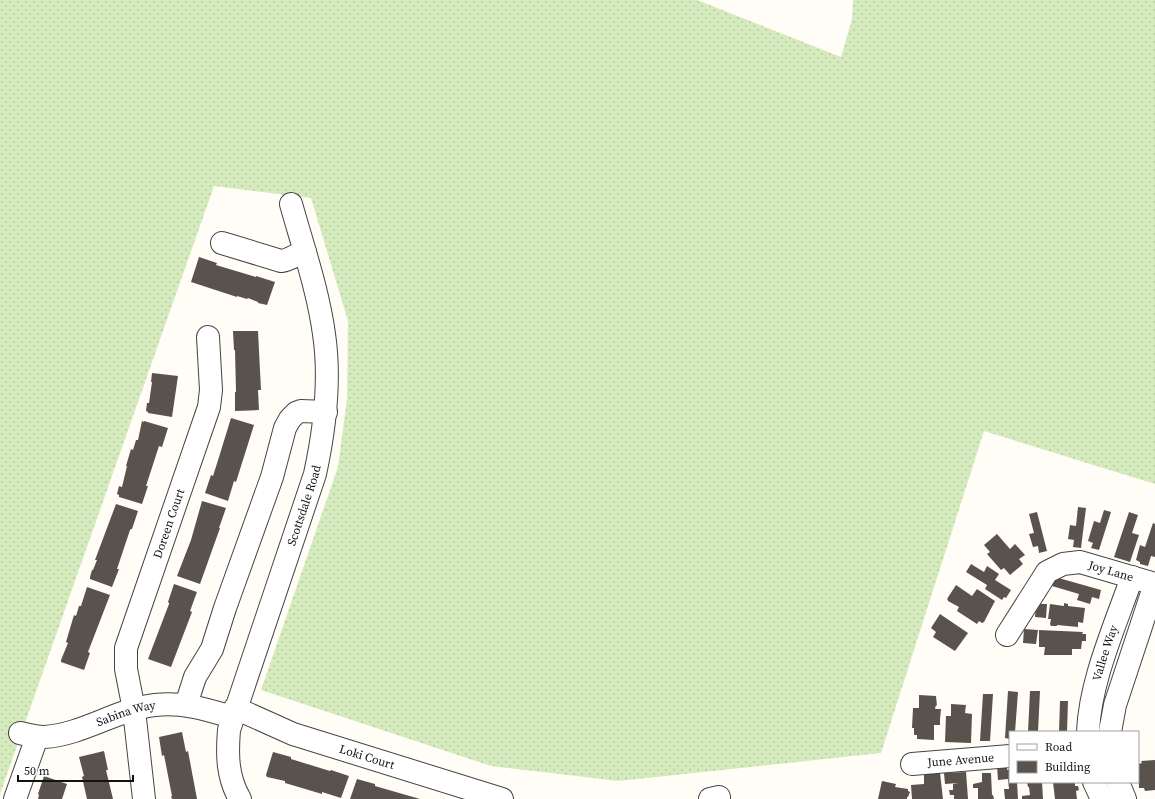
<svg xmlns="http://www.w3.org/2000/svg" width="1155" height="799" font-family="'Source Serif 4',serif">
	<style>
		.grass { fill: url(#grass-dots) }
		.building { fill: #5a524d }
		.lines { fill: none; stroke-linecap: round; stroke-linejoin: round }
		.minor-casing { stroke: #444; stroke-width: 24 }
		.minor { stroke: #fff; stroke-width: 22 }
		.labels { text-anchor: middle; stroke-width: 4; stroke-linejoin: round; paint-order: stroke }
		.street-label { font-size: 12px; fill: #111; stroke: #fff }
	</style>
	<defs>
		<pattern id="grass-dots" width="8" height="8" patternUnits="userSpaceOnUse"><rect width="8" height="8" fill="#d5ebbd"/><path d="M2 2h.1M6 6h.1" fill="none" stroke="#b6c8a1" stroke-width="1.8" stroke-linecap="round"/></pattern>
	</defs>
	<rect width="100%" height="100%" fill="#fffdf5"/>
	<path class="grass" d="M0 0H697L841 57 852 19 853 0H1155V484L984 431 881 753 619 781 491 766 261 690 338 467 347 399 348 321 311 198 214 186 0 794Z"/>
	<path class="building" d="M199 257 217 263 216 265 256 277V276L275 282 267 305 258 303V302L248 298 247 299 237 296V297L191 282Z
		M233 331H258L261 390H258L259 410 235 411V392H236L235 350H234Z
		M152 373 178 376 172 417 148 413V412L146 411 147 403H149L152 382H151Z
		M231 418 254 425 236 482 234 481 228 501 205 493 211 475 213 476 219 457Z
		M142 421 144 422V421L168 428 162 447 159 446 146 486H148L142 504 119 497V495L117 494 119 486 122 487 127 466H126L131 449 133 450 136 440H138Z
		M202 501 226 508 219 528H220L200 584 177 576 191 540Z
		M116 504 138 511 132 529H131L130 530 117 569H119L112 587 90 579V577L92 570H93L97 560H95Z
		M1078 507 1086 508 1081 548 1073 547 1074 540 1068 539 1070 525 1076 526Z
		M1104 510 1111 512 1099 550 1091 548 1093 543 1088 541 1094 521 1100 523Z
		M1037 512 1047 551 1039 553 1038 546 1033 547 1029 534 1034 533 1029 514Z
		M1129 512 1138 515 1132 533 1139 535 1130 562 1114 557Z
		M1153 523 1155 524V557L1151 556 1148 566 1140 564V562L1136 560 1140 545 1145 547Z
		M997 534 1010 549 1015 544 1025 555 1019 559 1023 564 1010 575 1004 568 1001 570 987 554 990 552 984 545Z
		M971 564 984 572 987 566 999 574 995 580 1011 590 1006 598 1004 597 1002 600 985 589 987 585 966 572Z
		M1055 577 1101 590 1099 599 1092 597 1090 604 1077 600 1079 594 1052 586Z
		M174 584 197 592 190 611 192 612 171 667 148 659 169 604V603L168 602Z
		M956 585 972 596 977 589 995 601 984 622 982 623 979 621 977 624 957 611 959 607 948 601V600L947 599Z
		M87 587 110 595 88 652 90 653 84 670 61 662V660L68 643 66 642 74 615 76 616 79 606H81Z
		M1064 603 1068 604V606L1085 608 1083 623 1078 622V627L1057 625V626H1051L1050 624 1051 619H1048L1050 604 1064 606Z
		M1036 604H1047L1046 618 1035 617Z
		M940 614 968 633 955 651 933 637 936 632 931 628Z
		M1024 629 1038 630 1036 644 1023 643Z
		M1039 630 1083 632 1082 634H1086V641H1082L1081 649H1072V655H1044L1045 647H1039Z
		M1008 691 1018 692 1015 732H1010V739L1005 738Z
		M1030 691H1040L1038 732H1028Z
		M983 694H993L990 741H980Z
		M919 695 936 696 937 706 936 705 935 709H941L940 719V725H934V740L917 739V735H914V728H912L913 708H919Z
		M1060 701H1068L1067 732H1059Z
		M951 704 966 705 965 713 972 714 971 743 945 742 946 716H951Z
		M182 732 186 752 188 751 197 799H172L171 796H172L164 755 162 756 159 737Z
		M104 751 108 770H106L113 799H87L82 777 84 776 79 757Z
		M273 752 291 757V759L330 771 331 770 349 776 341 798 322 792V794L285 783V781L267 777 266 775Z
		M1155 760V790L1145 791 1144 788H1139L1138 764 1142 763 1141 761Z
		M1007 765V770L1010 769V782H1017L1018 799H1005L1004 789H1009L1008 779 998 780 997 766Z
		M966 772 968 799H954V795H950L949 790H953V784L958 783 945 784 944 773Z
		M940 773 943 799H912L911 785 924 784V774Z
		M982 773H991L992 795H993L994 799H978V788H973V784L982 782Z
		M44 776 67 784 62 799H38L39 795 38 794Z
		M357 779 375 784V786L420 799H350Z
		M882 781 896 784 895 787 908 789V791L910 792 908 797H907V799H878Z
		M1027 782H1042L1043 799H1022V796L1030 795 1029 787H1028Z
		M1053 782H1075V786H1078L1079 790 1076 791 1077 799H1055Z"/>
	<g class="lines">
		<defs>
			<g id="minor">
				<path d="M222 243 281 261C290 260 296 254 305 252"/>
				<path id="s1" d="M1007 635 1047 572 1063 564 1080 562 1155 584"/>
				<path d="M186 705 195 677 212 649 225 608 272 477 285 428 290 419 296 413 301 411 326 412"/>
				<path id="s2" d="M235 708 293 734 502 799"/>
				<path id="s3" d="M1088 732C1090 681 1115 626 1132 577"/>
				<path d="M1110 732 1115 705 1155 584"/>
				<path id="s4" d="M20 733C28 735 36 737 44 737 82 735 117 709 155 705 183 702 205 709 232 717"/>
				<path id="s5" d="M912 764 1010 756"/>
				<path d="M1094 782 1102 799"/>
				<path d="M1118 782 1125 799"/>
				<path d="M15 799 37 737"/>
				<path id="s6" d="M144 799 134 710 126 669V648L209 407 211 390 208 337"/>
				<path id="s7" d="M240 799C227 777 227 754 229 730L315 474C325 428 331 381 324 334 318 290 303 247 291 204"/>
				<path d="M710 799 719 797"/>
			</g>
		</defs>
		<use href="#minor" class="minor-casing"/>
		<use href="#minor" class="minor"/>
	</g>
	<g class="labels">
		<g class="street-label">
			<text dy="4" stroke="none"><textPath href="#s7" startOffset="308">Scottsdale Road</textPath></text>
			<text dy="4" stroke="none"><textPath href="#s6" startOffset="284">Doreen Court</textPath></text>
			<text dy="4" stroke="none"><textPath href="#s1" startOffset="142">Joy Lane</textPath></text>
			<text dy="4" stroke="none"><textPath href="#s3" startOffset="81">Vallee Way</textPath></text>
			<text dy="4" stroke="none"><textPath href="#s4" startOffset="110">Sabina Way</textPath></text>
			<text dy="4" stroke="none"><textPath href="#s2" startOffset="141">Loki Court</textPath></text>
			<text dy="4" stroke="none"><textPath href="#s5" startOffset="49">June Avenue</textPath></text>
		</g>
	</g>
	<rect x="1009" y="731" width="130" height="52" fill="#ffffff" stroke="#a0a0a0"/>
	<rect x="1017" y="744" width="20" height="6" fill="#ffffff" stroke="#a0a0a0"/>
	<text x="1045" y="751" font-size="12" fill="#111111">Road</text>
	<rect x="1017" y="761" width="20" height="12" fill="#5a524d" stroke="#a0a0a0"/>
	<text x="1045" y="771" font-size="12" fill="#111111">Building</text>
	<path d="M18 775v6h115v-6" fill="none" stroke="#111111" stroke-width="2"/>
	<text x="24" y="775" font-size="12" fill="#111111" stroke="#ffffff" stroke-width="3" paint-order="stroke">50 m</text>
</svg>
